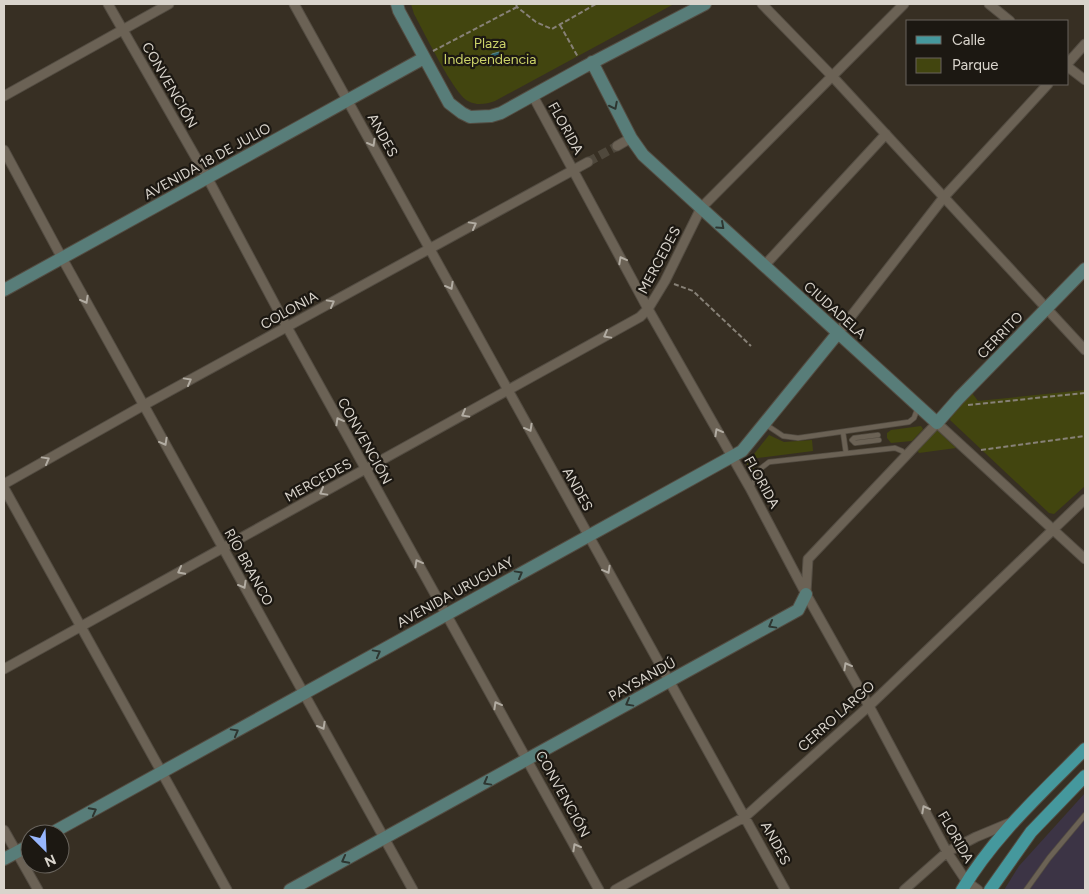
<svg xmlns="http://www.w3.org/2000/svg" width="1089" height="894" font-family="Figtree,sans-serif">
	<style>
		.industrial { fill: #3c3445 }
		.green { fill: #42450f }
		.water { fill: #29616a; stroke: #5e8487 }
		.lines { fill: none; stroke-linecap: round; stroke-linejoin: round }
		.street-tunnel { stroke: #4f483c; stroke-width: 9; stroke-dasharray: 9 4.5; stroke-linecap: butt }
		.lane-casing { stroke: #534c42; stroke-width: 6 }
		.street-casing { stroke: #534c42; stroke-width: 11 }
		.secondary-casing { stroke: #534c42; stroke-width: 14 }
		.primary-casing { stroke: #534c42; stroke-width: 14 }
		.path { stroke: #878177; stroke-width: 2; stroke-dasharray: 5 2.5; stroke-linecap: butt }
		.lane { stroke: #6b6255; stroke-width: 4.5 }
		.street { stroke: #6b6255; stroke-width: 9 }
		.secondary { stroke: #587d79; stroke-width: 12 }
		.primary { stroke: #45989d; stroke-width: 12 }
		.oneway { stroke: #2e3631 }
		.oneway2 { stroke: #b2aca2 }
		.labels { text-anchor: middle; stroke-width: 4.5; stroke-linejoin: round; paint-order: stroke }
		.park-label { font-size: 14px; fill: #cbd268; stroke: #1c1812 }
		.street-label { font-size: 14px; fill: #d9d4cc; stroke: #1c1812 }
	</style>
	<rect width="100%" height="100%" fill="#372f23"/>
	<path class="industrial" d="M1085 793V890H1004L1019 866Z"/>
	<path class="green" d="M411 4H674L495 101C486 104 477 106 468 101 454 94 424 32 414 14Z
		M1085 390V486L1054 514 1049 513 950 420 951 416 972 393 978 401Z
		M921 426 923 429 912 441 891 443 887 438V433L891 430Z
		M936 431H938L956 448 919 453 917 450Z
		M769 435 784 442 812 440 813 451 757 458 754 461 755 467 751 474 747 467V463Z"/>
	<path class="water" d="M499 52 502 54 503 59 497 64 490 66 487 64 486 59 492 54Z"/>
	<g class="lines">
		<path class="street-tunnel" d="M588 162 617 146"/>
		<defs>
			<path id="lane" d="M765 424 783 436 798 438 909 422 914 418 918 407
				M843 432 846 453
				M852 440 854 438 878 435
				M852 440 855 443 879 440
				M751 487 760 469 769 462 895 448 902 451 906 455
				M1026 890 1049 858 1085 815"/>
			<path id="street" d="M108 4 207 177 287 327 599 890
				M294 4 785 890
				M762 4 832 76 1085 350
				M989 4 1010 21
				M1068 63 1085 44
				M1068 67 1085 80
				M4 96 169 4
				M533 96 648 309 750 488 806 594 869 706 947 852 967 882 978 890
				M617 146 631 138
				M4 150 62 258 413 890
				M764 266 886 134
				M838 333 944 197 1048 84
				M4 484 144 405 588 162
				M4 488 227 890
				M806 593 808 559 937 423 1085 559
				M4 669 640 317 648 309 665 281 701 208 904 4
				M4 830 38 890
				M615 890 746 816 869 706 1085 499
				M904 890 947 852 976 837 1012 822"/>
			<path id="secondary" d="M397 4 399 11 449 103 462 113 470 117 491 116 501 113 584 67 705 4
				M592 62 631 138 643 155 937 423 959 398 1085 269
				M4 290 424 58
				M50 834 742 451 838 333
				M4 859 30 845
				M290 890 798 610 806 594"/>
			<path id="primary" d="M962 890C994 836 1041 794 1085 749
				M990 890 1031 832 1085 776"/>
		</defs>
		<use href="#lane" class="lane-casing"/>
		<use href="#street" class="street-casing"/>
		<use href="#secondary" class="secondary-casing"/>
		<use href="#primary" class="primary-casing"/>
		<path class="path" d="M516 4 517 7 536 22 552 29 596 4
			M560 25 578 57
			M433 51 517 7
			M674 284 693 291 751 346
			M968 405 1085 393
			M981 450 1085 436"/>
		<use href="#lane" class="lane"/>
		<use href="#street" class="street"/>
		<use href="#secondary" class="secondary"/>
		<use href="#primary" class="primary"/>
	</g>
	<defs><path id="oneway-chevron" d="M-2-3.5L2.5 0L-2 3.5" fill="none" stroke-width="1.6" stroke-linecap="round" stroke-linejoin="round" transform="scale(1.25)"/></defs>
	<g class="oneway">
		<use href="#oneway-chevron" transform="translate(614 106) rotate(63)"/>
		<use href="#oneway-chevron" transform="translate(721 226) rotate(42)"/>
		<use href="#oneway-chevron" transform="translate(519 574) rotate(-29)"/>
		<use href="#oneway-chevron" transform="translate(772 625) rotate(151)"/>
		<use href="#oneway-chevron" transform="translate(377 653) rotate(-29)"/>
		<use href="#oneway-chevron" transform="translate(629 703) rotate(151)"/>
		<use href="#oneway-chevron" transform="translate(235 732) rotate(-29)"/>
		<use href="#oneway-chevron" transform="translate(487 782) rotate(151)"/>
		<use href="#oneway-chevron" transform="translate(93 811) rotate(-28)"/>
		<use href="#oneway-chevron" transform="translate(345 860) rotate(152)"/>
	</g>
	<g class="oneway2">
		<use href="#oneway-chevron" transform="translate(372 143) rotate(61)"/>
		<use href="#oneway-chevron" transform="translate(473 225) rotate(-29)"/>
		<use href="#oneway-chevron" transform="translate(622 260) rotate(-118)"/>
		<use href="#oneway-chevron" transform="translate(450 286) rotate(61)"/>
		<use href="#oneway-chevron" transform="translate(85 300) rotate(61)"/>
		<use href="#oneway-chevron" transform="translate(331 303) rotate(-29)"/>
		<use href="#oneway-chevron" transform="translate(607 335) rotate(151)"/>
		<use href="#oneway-chevron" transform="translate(188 381) rotate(-29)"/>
		<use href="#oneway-chevron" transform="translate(465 414) rotate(151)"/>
		<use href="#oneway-chevron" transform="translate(339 421) rotate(-119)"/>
		<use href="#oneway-chevron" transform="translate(529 428) rotate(61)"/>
		<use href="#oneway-chevron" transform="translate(718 432) rotate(-119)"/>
		<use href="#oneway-chevron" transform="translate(164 442) rotate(61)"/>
		<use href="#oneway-chevron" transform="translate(46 460) rotate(-29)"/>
		<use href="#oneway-chevron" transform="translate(323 492) rotate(151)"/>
		<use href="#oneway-chevron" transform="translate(418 563) rotate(-119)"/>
		<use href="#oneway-chevron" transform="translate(607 570) rotate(61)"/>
		<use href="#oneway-chevron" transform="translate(181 571) rotate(152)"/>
		<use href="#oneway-chevron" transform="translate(243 585) rotate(61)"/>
		<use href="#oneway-chevron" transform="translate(847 666) rotate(-119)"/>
		<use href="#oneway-chevron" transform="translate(497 705) rotate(-119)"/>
		<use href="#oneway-chevron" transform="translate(322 726) rotate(61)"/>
		<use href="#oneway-chevron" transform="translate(925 809) rotate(-118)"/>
		<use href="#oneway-chevron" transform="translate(576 847) rotate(-119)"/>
	</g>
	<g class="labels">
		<g class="park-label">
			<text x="490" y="48">Plaza<tspan x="490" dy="16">Independencia</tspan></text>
		</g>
		<g class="street-label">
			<text transform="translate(170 85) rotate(60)" y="5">CONVENCIÓN</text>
			<text transform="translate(566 128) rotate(61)" y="5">FLORIDA</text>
			<text transform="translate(383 135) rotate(61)" y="5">ANDES</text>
			<text transform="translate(207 161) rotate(-29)" y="5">AVENIDA 18 DE JULIO</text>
			<text transform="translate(659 260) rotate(-62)" y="5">MERCEDES</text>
			<text transform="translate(289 310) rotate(-29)" y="5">COLONIA</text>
			<text transform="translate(835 310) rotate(42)" y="5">CIUDADELA</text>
			<text transform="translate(1000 335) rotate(-46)" y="5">CERRITO</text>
			<text transform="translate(365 441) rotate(61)" y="5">CONVENCIÓN</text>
			<text transform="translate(318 480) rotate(-29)" y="5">MERCEDES</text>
			<text transform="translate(762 482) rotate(61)" y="5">FLORIDA</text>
			<text transform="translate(578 489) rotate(61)" y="5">ANDES</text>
			<text transform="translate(249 567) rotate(61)" y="5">RÍO BRANCO</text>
			<text transform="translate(455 592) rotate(-29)" y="5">AVENIDA URUGUAY</text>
			<text transform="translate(642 679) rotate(-29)" y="5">PAYSANDÚ</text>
			<text transform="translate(836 716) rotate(-42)" y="5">CERRO LARGO</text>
			<text transform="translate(563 794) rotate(61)" y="5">CONVENCIÓN</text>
			<text transform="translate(956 837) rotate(60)" y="5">FLORIDA</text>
			<text transform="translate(776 843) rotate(62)" y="5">ANDES</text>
		</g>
	</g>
	<rect width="1089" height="894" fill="none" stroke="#d9d4cc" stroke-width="10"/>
	<rect x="906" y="20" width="162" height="65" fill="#1c1812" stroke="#68635c"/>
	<rect x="916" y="36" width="25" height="8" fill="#45989d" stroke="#68635c"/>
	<text x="952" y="45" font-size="15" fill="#d9d4cc">Calle</text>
	<rect x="916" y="58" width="25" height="15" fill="#42450f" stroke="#68635c"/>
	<text x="952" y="70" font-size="15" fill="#d9d4cc">Parque</text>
	<g transform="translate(45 849) rotate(156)"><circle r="24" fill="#1c1812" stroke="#68635c"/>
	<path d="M0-4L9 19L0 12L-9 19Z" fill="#97b6fd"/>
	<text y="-8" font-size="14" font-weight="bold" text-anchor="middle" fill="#d9d4cc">N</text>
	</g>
</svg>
